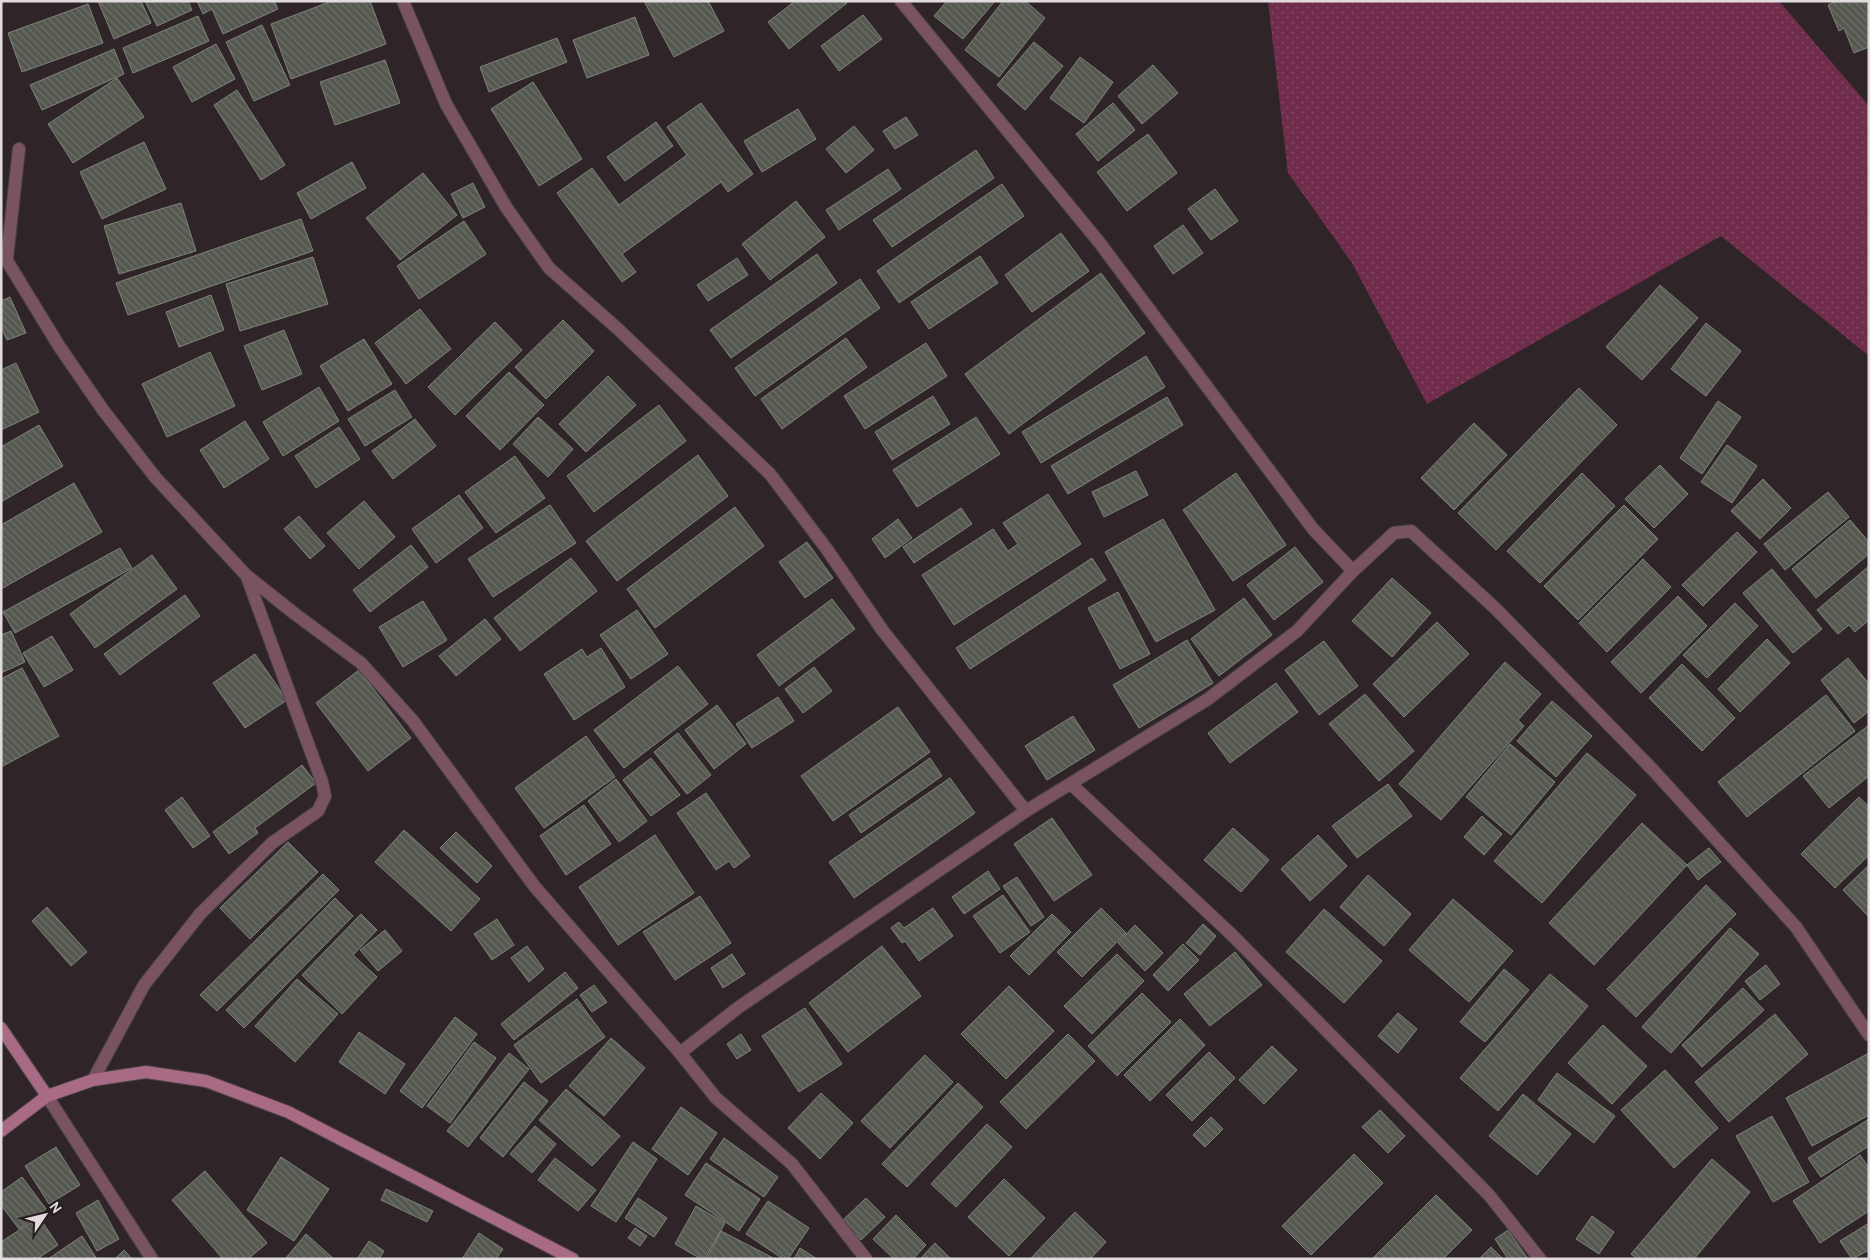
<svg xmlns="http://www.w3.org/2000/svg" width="1870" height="1260" font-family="Overpass,sans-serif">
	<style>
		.grass { fill: url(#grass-dots) }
		.building { fill: url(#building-back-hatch); stroke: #7f8379 }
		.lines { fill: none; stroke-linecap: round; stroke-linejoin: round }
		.street-casing { stroke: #4c4246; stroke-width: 14 }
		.secondary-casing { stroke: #4c4246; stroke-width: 14 }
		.street { stroke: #7a5363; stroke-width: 12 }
		.secondary { stroke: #a86a84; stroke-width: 12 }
	</style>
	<defs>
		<pattern id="grass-dots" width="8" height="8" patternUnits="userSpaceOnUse" patternTransform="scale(1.25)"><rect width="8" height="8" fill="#6f2c4b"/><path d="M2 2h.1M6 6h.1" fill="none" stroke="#834a64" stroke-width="1.8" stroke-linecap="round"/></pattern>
		<pattern id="building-back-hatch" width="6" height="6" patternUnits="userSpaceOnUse" patternTransform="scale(1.25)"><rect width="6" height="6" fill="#54584f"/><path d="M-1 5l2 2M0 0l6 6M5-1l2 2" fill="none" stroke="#6c6f68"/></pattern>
	</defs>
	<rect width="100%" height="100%" fill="#2f2529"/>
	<path class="grass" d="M1268 1H1779L1869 106V356L1721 236 1427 404 1352 263 1288 173Z"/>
	<path class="building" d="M98 1H141L151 23 114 39Z
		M145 1H188L192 10 157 26Z
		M197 1H274L278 9 223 34 212 9 203 14Z
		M332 1H370L386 44 291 79 271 24Z
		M644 1H708L724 31 674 57Z
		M795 1H845L847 3 789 49 768 22Z
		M947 1H995L963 39 934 16Z
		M1003 1H1025L1045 18 999 77 965 50Z
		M1836 1H1869V47L1854 53 1844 28 1839 31 1828 5Z
		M88 4 103 43 22 72 8 33Z
		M863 15 882 39 839 71 821 46Z
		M198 16 209 41 133 73 123 48Z
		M635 17 649 55 587 78 573 40Z
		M262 25 290 85 254 101 226 42Z
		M557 38 567 62 489 92 480 67Z
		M1034 42 1063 66 1025 110 997 85Z
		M216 44 235 79 192 102 173 67Z
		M114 49 124 74 42 110 30 85Z
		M1080 57 1113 82 1084 123 1050 98Z
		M385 60 400 103 335 125 320 82Z
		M1153 65 1178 93 1142 124 1118 96Z
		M117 78 144 117 73 163 48 124Z
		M533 82 582 159 539 186 491 109Z
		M237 90 285 165 261 180 214 105Z
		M701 103 753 174 728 192 721 182 622 254 636 272 622 282 557 193 592 168 619 205 687 155 667 127Z
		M1113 103 1135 130 1098 161 1076 134Z
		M798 109 816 139 762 172 744 141Z
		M906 117 918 135 895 149 883 131Z
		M656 122 673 146 625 181 607 157Z
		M854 126 874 150 846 173 826 149Z
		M1148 134 1177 173 1127 211 1097 172Z
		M144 142 166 189 102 219 80 172Z
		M976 150 994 178 892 247 873 220Z
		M352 162 366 188 311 219 297 193Z
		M888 169 901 189 839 230 826 210Z
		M423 173 457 215 400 260 366 218Z
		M473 183 485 207 463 218 451 194Z
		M1002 184 1024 216 899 303 877 271Z
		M1215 189 1238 221 1211 240 1188 209Z
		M796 201 825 237 770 280 742 244Z
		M181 203 196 251 119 274 104 226Z
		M301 219 313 251 128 315 116 283Z
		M464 221 486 254 419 299 397 266Z
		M1183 225 1203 253 1173 274 1154 246Z
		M1061 233 1089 271 1032 312 1005 275Z
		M817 254 837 283 731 358 710 330Z
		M980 256 998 283 929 329 911 302Z
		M313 257 328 304 240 331 226 284Z
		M737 258 748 275 708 301 697 285Z
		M1101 273 1145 333 1009 434 965 374Z
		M860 279 880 308 755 396 735 368Z
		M1660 285 1698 318 1642 380 1606 347Z
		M211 295 224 330 179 347 166 312Z
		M10 297 26 333 7 340 1 327V301Z
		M420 309 451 349 406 384 375 343Z
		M563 320 594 351 546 399 515 367Z
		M495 322 522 350 455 415 428 387Z
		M1706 323 1741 351 1706 396 1671 369Z
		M284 330 302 374 262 390 244 346Z
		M846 338 867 367 782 429 761 399Z
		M364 339 392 384 348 411 320 366Z
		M926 343 947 376 865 429 844 396Z
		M210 352 235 406 167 437 142 384Z
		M1146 356 1165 387 1041 463 1022 432Z
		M16 363 39 412 1 430V370Z
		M509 372 544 405 500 450 466 416Z
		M608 376 636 405 586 452 559 424Z
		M319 387 339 421 283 456 263 422Z
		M1579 388 1617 425 1496 550 1458 513Z
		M395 390 412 417 365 446 348 419Z
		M933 396 950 424 892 460 875 432Z
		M1167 397 1183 425 1068 494 1051 466Z
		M1718 401 1741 417 1702 474 1680 458Z
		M659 405 686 441 594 512 567 476Z
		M538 417 573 449 548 477 513 444Z
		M976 417 1000 454 917 507 893 470Z
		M415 419 436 446 393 479 372 451Z
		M245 421 269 459 224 488 200 450Z
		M1474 423 1507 455 1454 510 1421 478Z
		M39 425 63 466 1 502V447Z
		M339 427 360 459 316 488 295 456Z
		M1727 445 1757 466 1732 503 1701 482Z
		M698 455 728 496 617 581 586 541Z
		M515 456 545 498 496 533 465 492Z
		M1660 465 1688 494 1654 528 1625 499Z
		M1136 471 1148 495 1104 517 1092 492Z
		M1236 473 1286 545 1233 581 1183 510Z
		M1582 473 1615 506 1540 583 1507 551Z
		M1763 479 1791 508 1760 539 1731 511Z
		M74 483 102 532 1 589V525Z
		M1828 492 1849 517 1785 570 1764 544Z
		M1048 494 1081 544 954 625 922 575 993 529 1008 551 1018 544 1003 523Z
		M459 495 483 528 436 563 412 529Z
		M364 501 395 537 359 569 327 533Z
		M550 505 576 543 493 597 468 559Z
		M1624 505 1658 539 1578 620 1544 586Z
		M735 507 764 546 655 628 627 589Z
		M961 508 972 524 914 563 903 547Z
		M299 516 325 546 310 559 284 529Z
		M898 519 912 538 885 558 872 539Z
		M1163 519 1215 610 1156 642 1105 552Z
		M1850 520 1869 542V554L1816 598 1792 569Z
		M1737 532 1757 552 1703 606 1682 585Z
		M807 542 833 578 805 598 779 562Z
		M411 545 428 567 370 612 353 590Z
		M1295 547 1323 582 1274 620 1247 585Z
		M120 548 132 568 15 633 3 612Z
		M152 555 177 589 95 648 70 614Z
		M571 558 597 591 520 651 494 618Z
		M1092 558 1106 580 970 669 956 648Z
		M1643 559 1671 587 1607 652 1579 623Z
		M1869 566V620L1855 632 1849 625 1838 634 1817 610Z
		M1772 569 1822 629 1793 653 1743 593Z
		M1392 578 1431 613 1392 657 1352 621Z
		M1118 592 1150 654 1120 669 1088 608Z
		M185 595 200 616 120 675 104 654Z
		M1678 596 1707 626 1641 693 1611 662Z
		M1244 598 1272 635 1219 676 1191 639Z
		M832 599 855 629 779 686 757 655Z
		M423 601 447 640 403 667 379 627Z
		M1735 603 1758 626 1707 678 1683 655Z
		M637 610 668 654 631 679 600 635Z
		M485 619 501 639 456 676 439 656Z
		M1437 622 1469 654 1404 717 1373 684Z
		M11 631 25 662 1 673V635Z
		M52 636 73 670 44 687 23 653Z
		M1767 639 1790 663 1740 712 1718 689Z
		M1187 640 1213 683 1139 728 1113 685Z
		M1324 641 1358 686 1319 715 1285 670Z
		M601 648 625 687 574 720 544 674 582 649 587 657Z
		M255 654 287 700 245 728 213 683Z
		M1848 658 1869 684V711L1854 723 1821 680Z
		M1505 662 1541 694 1518 720 1524 726 1441 820 1399 784Z
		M1682 664 1735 718 1702 751 1649 698Z
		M678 666 708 704 624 768 594 730Z
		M814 667 832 691 803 713 785 689Z
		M22 668 59 736 1 767V679Z
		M359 670 411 738 368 771 316 703Z
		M1276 683 1298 712 1230 763 1208 733Z
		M1365 694 1414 751 1379 781 1329 724Z
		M1826 695 1855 731 1747 817 1718 782Z
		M778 697 794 721 752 748 736 724Z
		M1552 701 1592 736 1556 777 1517 741Z
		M717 705 746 744 714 769 685 730Z
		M898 707 930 752 833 821 801 776Z
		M1073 716 1095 750 1047 780 1025 746Z
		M1869 725V776L1829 808 1803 776Z
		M678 733 711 775 687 794 654 752Z
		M586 736 615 777 544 828 515 788Z
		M1510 744 1555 782 1511 835 1466 797Z
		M1587 753 1636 795 1542 903 1494 861Z
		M651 758 680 795 651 816 623 780Z
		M930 758 942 776 861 833 849 815Z
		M302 765 316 783 255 828 258 833 229 854 213 832Z
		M950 778 975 813 854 898 829 862Z
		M616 779 647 821 619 842 588 801Z
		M1388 784 1412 816 1357 858 1332 826Z
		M706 793 750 856 734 868 729 861 716 870 677 813Z
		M182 797 210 836 193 848 165 810Z
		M1859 797 1869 807V855L1835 888 1801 854Z
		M584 805 611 844 566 875 540 836Z
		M1482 816 1502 834 1484 855 1464 837Z
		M1052 818 1092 875 1054 901 1014 844Z
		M1642 823 1687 865 1594 965 1549 923Z
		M1233 828 1269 860 1241 892 1204 860Z
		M404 830 480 899 451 931 375 862Z
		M456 832 492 866 477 883 440 848Z
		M655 835 694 893 618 945 579 887Z
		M1318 835 1347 866 1310 901 1281 869Z
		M288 842 318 872 250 939 220 908Z
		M1709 848 1721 862 1698 880 1687 865Z
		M1869 865V917L1843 890Z
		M988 871 1000 889 964 914 952 897Z
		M323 874 339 890 217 1011 200 995Z
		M1368 875 1411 914 1384 946 1340 907Z
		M1017 877 1044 917 1031 926 1003 886Z
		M1706 885 1736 914 1636 1017 1607 989Z
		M1003 895 1030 932 1000 953 973 916Z
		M700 896 731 943 675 980 643 932Z
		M335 898 353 916 244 1028 226 1010Z
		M1453 899 1513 951 1469 1002 1409 950Z
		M47 907 87 952 71 966 32 921Z
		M933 908 953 936 919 961 905 941 902 943 891 928 899 922 904 928Z
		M1101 908 1126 933 1082 977 1057 952Z
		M1324 909 1382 961 1344 1003 1286 952Z
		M361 914 377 930 353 955 377 977 342 1014 302 975Z
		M1052 914 1071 932 1029 975 1010 956Z
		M497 919 514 945 492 960 474 934Z
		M1203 924 1216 936 1200 955 1186 943Z
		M1135 925 1163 953 1145 971 1118 943Z
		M1730 928 1759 954 1671 1053 1642 1027Z
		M385 930 402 951 378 971 360 950Z
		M1183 944 1199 960 1168 991 1153 975Z
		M527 946 544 969 529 982 511 958Z
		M882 946 921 996 848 1052 809 1003Z
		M1235 952 1262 985 1210 1026 1184 994Z
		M732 954 745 974 723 988 711 968Z
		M1117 954 1144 981 1092 1034 1064 1006Z
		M1766 965 1780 984 1760 1000 1745 981Z
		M1504 969 1529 990 1485 1042 1460 1022Z
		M565 972 578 988 514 1040 501 1024Z
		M1550 974 1588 1006 1498 1111 1460 1078Z
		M297 979 338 1014 295 1062 255 1026Z
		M594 985 607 1002 592 1012 580 995Z
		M1009 986 1054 1031 1006 1079 961 1034Z
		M1743 988 1764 1010 1702 1067 1682 1045Z
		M1142 993 1171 1022 1117 1076 1088 1046Z
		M577 999 605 1037 541 1083 514 1045Z
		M805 1008 842 1064 799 1092 762 1036Z
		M1398 1013 1417 1029 1398 1053 1378 1036Z
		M1775 1014 1808 1054 1729 1122 1695 1082Z
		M455 1017 477 1034 422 1108 400 1091Z
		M1180 1019 1205 1045 1150 1101 1124 1075Z
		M1603 1025 1647 1066 1612 1104 1568 1063Z
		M359 1032 405 1064 385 1094 339 1062Z
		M741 1034 751 1050 737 1059 727 1044Z
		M1068 1034 1095 1061 1026 1129 1000 1102Z
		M611 1038 645 1068 604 1116 569 1086Z
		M474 1042 496 1058 450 1123 427 1106Z
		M1272 1046 1297 1070 1264 1104 1239 1080Z
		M1209 1052 1235 1078 1192 1121 1166 1095Z
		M509 1053 529 1069 468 1147 447 1131Z
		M1869 1053V1115L1812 1146 1786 1098Z
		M925 1055 953 1082 890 1148 861 1121Z
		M1665 1070 1718 1128 1674 1168 1621 1110Z
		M1557 1073 1615 1116 1594 1143 1538 1100Z
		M524 1082 548 1101 503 1157 480 1138Z
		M958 1083 983 1107 907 1187 882 1164Z
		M566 1089 620 1136 592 1166 539 1120Z
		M821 1093 853 1123 820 1159 788 1128Z
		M1523 1094 1571 1134 1537 1175 1489 1136Z
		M681 1107 717 1133 688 1175 652 1149Z
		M1380 1110 1405 1136 1388 1153 1362 1127Z
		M1772 1116 1809 1182 1773 1202 1736 1136Z
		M1211 1117 1223 1129 1205 1147 1193 1135Z
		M1869 1119V1146L1821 1177 1808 1158Z
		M987 1124 1012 1147 956 1207 931 1184Z
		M535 1126 556 1144 532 1173 510 1154Z
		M724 1138 778 1177 764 1197 710 1159Z
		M633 1142 657 1159 616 1222 591 1206Z
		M56 1147 80 1185 49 1204 25 1166Z
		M1354 1154 1383 1183 1311 1255 1282 1226Z
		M1860 1155 1869 1168V1211L1820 1243 1793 1201Z
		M281 1157 329 1189 294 1241 247 1210Z
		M555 1158 596 1190 578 1211 538 1180Z
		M1712 1159 1750 1192 1694 1259H1637L1631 1254Z
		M706 1163 760 1199 739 1231 685 1195Z
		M205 1171 267 1243 248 1259H223L172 1200Z
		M22 1177 46 1209 19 1229 1 1205V1192Z
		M1004 1179 1045 1218 1009 1256 968 1217Z
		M386 1189 433 1211 427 1222 381 1200Z
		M1436 1195 1472 1230 1443 1259H1372Z
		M638 1198 667 1218 654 1237 625 1218Z
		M866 1198 885 1217 861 1240 842 1221Z
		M98 1200 119 1239 97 1251 76 1213Z
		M768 1201 809 1228 788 1259H783L746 1234Z
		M696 1206 725 1223 705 1259H701L675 1244Z
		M1075 1212 1106 1242 1090 1259H1030Z
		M896 1215 926 1245 913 1259H894L873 1239Z
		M1592 1216 1614 1232 1599 1254 1576 1239Z
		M39 1217 58 1245 37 1259H1V1242Z
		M1869 1223V1250L1852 1259 1840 1241Z
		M635 1228 647 1236 640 1246 628 1238Z
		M1508 1230 1528 1259H1508L1495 1239Z
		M721 1231 775 1259H707Z
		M479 1233 503 1249 496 1259H462Z
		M306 1234 334 1259H285Z
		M82 1236 97 1259H48Z
		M369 1241 384 1251 379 1259H357Z
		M935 1243 951 1259H920Z
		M1491 1247 1503 1259H1479Z
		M800 1248 817 1259H794Z
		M124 1250 132 1259H115Z"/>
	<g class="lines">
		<defs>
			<path id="street" d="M403 1 446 104 506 207 549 268 618 329 770 474 826 548 883 631 1026 811
				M901 1 1099 242 1313 529 1353 571
				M1 251 59 346 103 410 155 477 246 575 295 614 361 663 413 721 535 887 680 1053 716 1098 792 1164 866 1259
				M7 258 19 149
				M1071 784 1231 934 1489 1195 1540 1259
				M680 1053 739 1007 1026 811 1208 699 1297 631 1353 571 1394 533 1411 531 1496 609 1653 770 1796 927 1869 1035
				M93 1080 144 985 200 914 272 843 318 811 325 796 322 782 247 577
				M47 1096 152 1259"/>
			<path id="secondary" d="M1 1028 47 1096
				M1 1131 47 1096 93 1080 146 1072 206 1081 288 1112 573 1259"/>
		</defs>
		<use href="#street" class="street-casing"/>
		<use href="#secondary" class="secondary-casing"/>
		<use href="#street" class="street"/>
		<use href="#secondary" class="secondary"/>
	</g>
	<rect width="1870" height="1260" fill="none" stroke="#e2dbde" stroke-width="5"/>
	<g transform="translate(45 1215) rotate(55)" stroke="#251c1f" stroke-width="4" paint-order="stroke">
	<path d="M0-4L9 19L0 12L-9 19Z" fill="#e2dbde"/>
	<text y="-8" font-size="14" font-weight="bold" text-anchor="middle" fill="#e2dbde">N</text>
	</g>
</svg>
